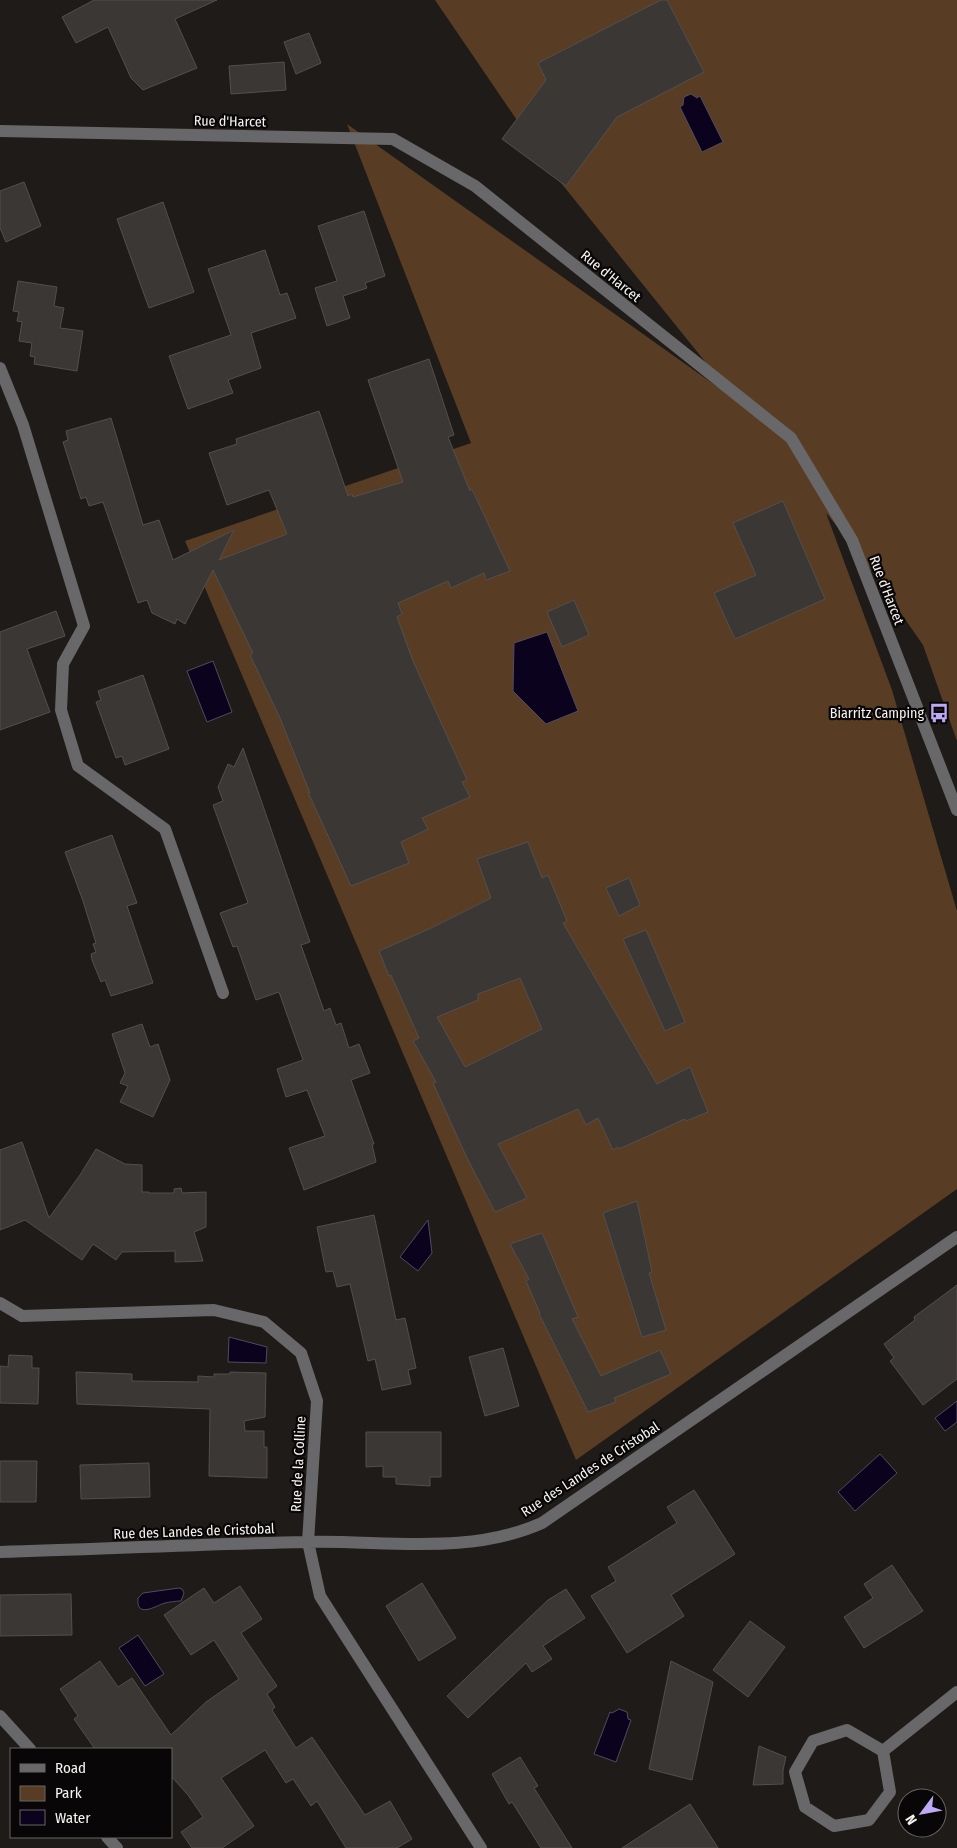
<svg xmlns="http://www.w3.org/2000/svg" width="957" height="1848" font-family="'Fira Sans Condensed',sans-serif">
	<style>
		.green { fill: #583d24 }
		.water { fill: #0b021e; stroke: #524b5e }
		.building { fill: #3b3734; stroke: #544f4c; fill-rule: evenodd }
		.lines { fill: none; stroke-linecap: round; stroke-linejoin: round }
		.street { stroke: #686769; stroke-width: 12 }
		.labels { text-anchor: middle; stroke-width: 4.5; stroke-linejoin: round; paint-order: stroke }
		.street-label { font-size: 14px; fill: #f7f4f2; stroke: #080606 }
		.poi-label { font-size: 14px; fill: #f7f4f2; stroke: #080606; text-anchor: end }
	</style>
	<rect width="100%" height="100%" fill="#1f1b18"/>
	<path class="green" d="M435 0H957V741L923 645 857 550 826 513 892 690 957 911V1189L576 1460 185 541 471 443 347 124 736 400 553 173Z"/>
	<path class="water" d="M691 94 697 98 700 96 723 142 702 152 680 107 683 105 684 97Z
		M547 632 578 711 546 724 513 691 514 643Z
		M213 661 232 712 207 722 187 671Z
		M428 1220 432 1253 418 1271 400 1257Z
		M229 1337 267 1347 266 1363 228 1362Z
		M957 1401V1422L945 1431 935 1418Z
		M880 1454 897 1473 855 1511 838 1492Z
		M179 1588 182 1589 184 1593 181 1601C175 1601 170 1602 165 1603 155 1606 136 1619 138 1598L143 1593Z
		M138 1635 164 1674 145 1686 119 1648Z
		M619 1709 627 1712 628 1719 631 1720 616 1762 594 1754 610 1712 612 1713Z"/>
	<path class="building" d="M94 0H217L175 19 197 68 143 90 131 78 108 27 76 43 62 17Z
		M661 0H667L704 72 617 117 566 186 502 139 546 80 538 63Z
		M309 33 321 63 296 74 284 42Z
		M284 62 286 90 231 94 229 66Z
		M24 182 41 226 6 242 0 228V191Z
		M163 202 194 292 149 308 117 219Z
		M364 211 385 276 365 283 367 288 343 296 350 318 327 326 315 288 337 281 318 226Z
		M265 250 280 295 287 293 296 318 251 333 261 368 228 380 233 393 188 409 169 356 231 335 208 269Z
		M18 281 57 287 54 306 64 308 60 328 83 331 77 371 34 364 35 357 30 356 32 343 19 341 22 322 17 321 19 312 13 311Z
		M429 359 454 435 448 437 470 491 472 489 510 571 486 580 484 573 451 588 448 581 398 603 402 614 397 617 413 661 467 780 462 782 470 797 422 818 428 829 401 842 409 863 351 886 308 792 310 793 280 718 250 655 253 653 213 570 185 624 177 619 175 624 152 613 147 600 138 603 103 502 89 506 86 497 81 499 63 442 68 440 66 431 111 418 143 525 159 520 173 560 234 530 219 560 287 534 269 490 227 505 209 453 237 444 236 439 319 411 348 496 352 494 353 497 403 482 368 380Z
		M783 501 825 599 735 639 714 593 756 575 733 523Z
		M574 600 589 635 562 647 547 612Z
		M56 611 65 636 27 649 50 712 0 730V632Z
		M143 675 169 749 125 765 122 756 116 758 96 702 101 700 98 691Z
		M243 748 310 942 301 945 324 1011 330 1008 336 1025 341 1023 349 1048 359 1044 370 1073 351 1080 374 1144H372L376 1162 304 1190 289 1148 325 1136 307 1090 286 1097 277 1069 303 1060 279 992 256 1000 237 946 233 947 220 913 248 903 213 805 223 801 218 787 228 764 234 767Z
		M112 835 137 903 127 906 153 983 111 996 105 980 101 982 92 960 91 954 96 952 93 944 96 943 83 901 65 852Z
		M528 842 542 878 548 875 567 921 563 923 657 1084 690 1067 708 1112 686 1121 685 1119 619 1149 618 1147 613 1150 598 1118 586 1125 578 1109 498 1144 527 1198 495 1212 467 1158 433 1083 436 1082 413 1041 419 1038 391 975 389 976 379 951 429 929 491 898 477 859ZM520 978 542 1029 465 1067 437 1017 478 1000V994Z
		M629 878 640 905 619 916 606 888Z
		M646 930 685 1022 665 1031 623 939Z
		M142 1024 150 1047 158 1044 170 1080 153 1117 120 1102 128 1086 120 1083 125 1073 112 1034Z
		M22 1142 49 1218 80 1175 96 1149 125 1164 142 1165V1192H149V1193H174V1189L181 1188 182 1193 206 1192V1227L194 1232 203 1261 175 1262V1251L122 1252 116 1260 93 1244 82 1260 25 1220 0 1230V1150Z
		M637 1201 652 1272 649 1273 666 1330 642 1337 603 1213Z
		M374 1215 396 1320 405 1318 416 1368 408 1370 411 1384 382 1390 375 1359 368 1361 350 1284 337 1287 333 1271 326 1272 317 1227Z
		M542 1233 578 1317 572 1319 601 1376 660 1350 671 1374 614 1398 616 1402 588 1412 539 1314 540 1313 526 1281 529 1279 510 1244Z
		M957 1285V1379L923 1405 890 1361 894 1358 884 1344 915 1320 914 1317Z
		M503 1348 519 1406 485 1416 469 1357Z
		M9 1355 32 1356V1368H39L38 1404 0 1403V1366L8 1367Z
		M76 1372 132 1374V1381L198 1382V1376L214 1377V1374H230V1372L266 1373 265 1417 244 1421 245 1431H264V1447H267V1478L209 1476 210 1409 77 1404Z
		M366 1432H441V1477H430V1486L396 1484V1477H383V1466L366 1467Z
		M0 1461H37L36 1502H0Z
		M149 1463 150 1497 81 1499 80 1465Z
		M694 1490 735 1554 671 1595 684 1616 627 1653 591 1596 616 1581 608 1567 677 1523 667 1507Z
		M892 1565 923 1611 864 1648 844 1617 873 1598 864 1584Z
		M422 1583 456 1638 419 1661 386 1606Z
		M240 1586 262 1619 241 1633 277 1686 267 1694 275 1707 272 1710 296 1748 312 1737 365 1815 390 1801 412 1839 397 1848H346L317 1801 311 1806 293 1779 286 1783 265 1750 221 1778 254 1826 222 1848H192L181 1832 203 1817 188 1795 171 1776V1749H95L74 1719 78 1716 60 1689 100 1661 118 1687 132 1678 171 1735 206 1702 239 1679 214 1640 191 1655 164 1615 204 1588 214 1603Z
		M566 1589 585 1618 543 1646 552 1659 532 1672 526 1663 468 1718 447 1696 548 1600Z
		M71 1594 72 1635 0 1636V1595Z
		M750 1621 785 1647 748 1697 713 1670Z
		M671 1661 713 1682 692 1780 649 1769Z
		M759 1746 786 1757 783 1770V1784L753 1785Z
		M520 1757 538 1786 534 1788 572 1848H541L512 1802 509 1804 492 1774Z
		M690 1804 718 1848H622Z"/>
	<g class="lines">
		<path class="street" d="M0 131 393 139 475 186 791 438 852 540 957 810
			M0 368 23 425 84 626 63 664 61 710 78 766 165 829 223 993
			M0 1303 22 1316 214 1310 264 1322 301 1353 317 1401 308 1542 320 1596 481 1848
			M0 1552C102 1549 204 1544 307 1542 385 1540 468 1556 542 1523L957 1237
			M0 1716 30 1749
			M847 1730 883 1751 890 1792 869 1820 834 1826 805 1807 795 1772 813 1741Z
			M883 1751 957 1692
			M107 1837 117 1848"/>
	</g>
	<defs>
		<symbol id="bus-bare" viewBox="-9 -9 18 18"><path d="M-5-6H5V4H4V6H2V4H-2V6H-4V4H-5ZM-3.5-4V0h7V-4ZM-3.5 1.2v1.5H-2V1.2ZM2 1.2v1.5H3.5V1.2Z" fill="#bda9f5" stroke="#080606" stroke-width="2.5" paint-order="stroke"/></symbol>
	</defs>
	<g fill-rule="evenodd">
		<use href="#bus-bare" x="925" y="699" width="28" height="28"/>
	</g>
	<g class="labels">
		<g class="street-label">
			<text transform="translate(230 121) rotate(1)" y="5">Rue d'Harcet</text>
			<text transform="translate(611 276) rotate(39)" y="5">Rue d'Harcet</text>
			<text transform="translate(887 590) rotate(69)" y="5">Rue d'Harcet</text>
			<text transform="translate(298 1464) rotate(-87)" y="5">Rue de la Colline</text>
			<text transform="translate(590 1469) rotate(-33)" y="5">Rue des Landes de Cristobal</text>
			<text transform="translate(194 1531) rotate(-2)" y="5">Rue des Landes de Cristobal</text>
		</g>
		<g class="poi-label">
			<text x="924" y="718">Biarritz Camping</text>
		</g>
	</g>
	<rect x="10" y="1748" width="162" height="90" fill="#080606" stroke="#686564"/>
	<rect x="20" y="1764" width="25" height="8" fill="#686769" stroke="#686564"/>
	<text x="55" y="1773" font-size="15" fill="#f7f4f2">Road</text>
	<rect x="20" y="1786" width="25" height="15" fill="#583d24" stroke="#686564"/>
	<text x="55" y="1798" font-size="15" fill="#f7f4f2">Park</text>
	<rect x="20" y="1810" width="25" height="15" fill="#0b021e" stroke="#686564"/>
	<text x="55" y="1823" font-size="15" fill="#f7f4f2">Water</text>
	<g transform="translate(922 1813) rotate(238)"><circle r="24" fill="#080606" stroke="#686564"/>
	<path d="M0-4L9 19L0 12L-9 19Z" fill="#bda9f5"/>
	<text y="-8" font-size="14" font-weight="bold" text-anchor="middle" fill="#f7f4f2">N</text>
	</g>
</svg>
